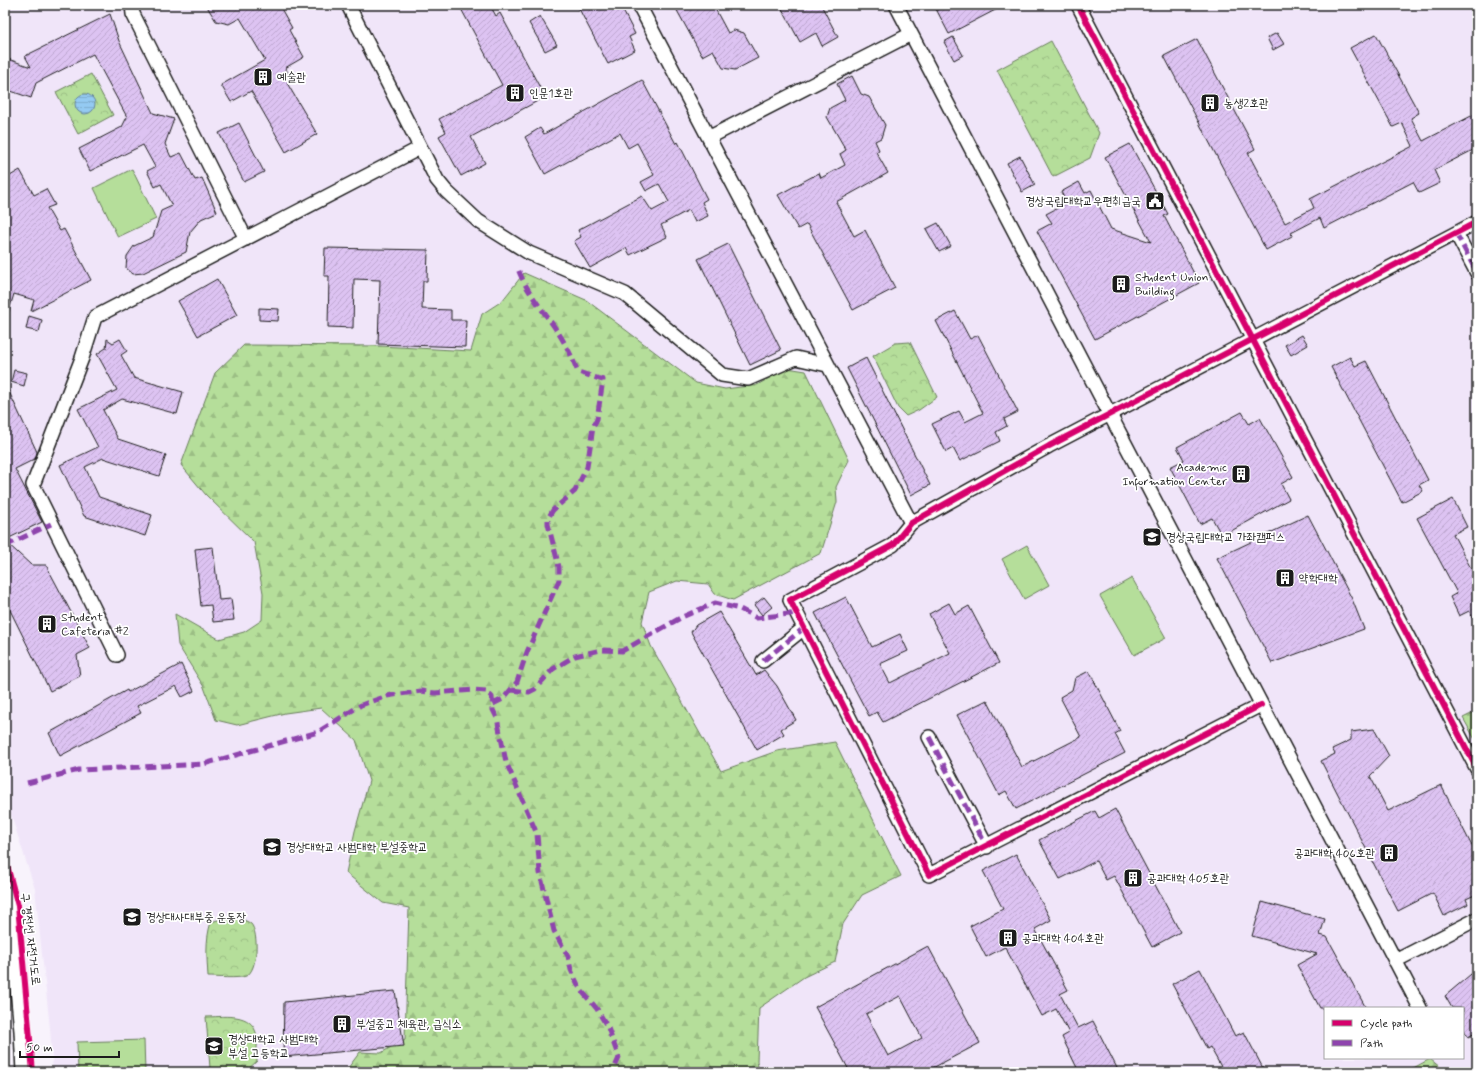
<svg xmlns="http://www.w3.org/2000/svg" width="1482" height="1077" font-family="Mynerve,'Poor Story',sans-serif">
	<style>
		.built { fill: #f0e5f9; fill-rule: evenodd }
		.forest { fill: url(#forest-firs); stroke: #687d5b }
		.park { fill: url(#park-crowns); stroke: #687d5b }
		.garden { fill: #b5de9a; stroke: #687d5b }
		.water { fill: url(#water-rules); stroke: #64849c }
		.building { fill: url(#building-hatch); stroke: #1c1c1c; fill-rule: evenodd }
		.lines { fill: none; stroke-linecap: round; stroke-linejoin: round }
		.street-casing { stroke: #1c1c1c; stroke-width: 16 }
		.street { stroke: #fff; stroke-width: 13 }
		.quiet { stroke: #8e44ad; stroke-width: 5; stroke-dasharray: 10 5; stroke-linecap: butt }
		.cycleway-casing { stroke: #fff; stroke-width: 8 }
		.cycleway { stroke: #d6006c; stroke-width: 6 }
		.labels { text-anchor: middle; stroke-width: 3.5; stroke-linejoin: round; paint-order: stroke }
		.poi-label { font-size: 12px; fill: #1c1c1c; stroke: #fff; text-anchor: start }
		.street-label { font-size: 12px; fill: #1c1c1c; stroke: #fff }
	</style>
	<defs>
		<pattern id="forest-firs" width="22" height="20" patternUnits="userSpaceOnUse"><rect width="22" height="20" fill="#b5de9a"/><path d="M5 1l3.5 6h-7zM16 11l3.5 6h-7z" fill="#9bbe84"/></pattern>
		<pattern id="park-crowns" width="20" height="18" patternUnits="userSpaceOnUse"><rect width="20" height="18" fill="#b5de9a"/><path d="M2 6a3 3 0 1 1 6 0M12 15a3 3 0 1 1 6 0" fill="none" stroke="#9bbe84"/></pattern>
		<pattern id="water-rules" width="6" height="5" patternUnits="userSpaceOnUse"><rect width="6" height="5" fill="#94caf2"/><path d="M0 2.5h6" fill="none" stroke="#7fadcf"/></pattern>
		<pattern id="building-hatch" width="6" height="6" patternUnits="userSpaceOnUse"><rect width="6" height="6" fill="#ddc3f2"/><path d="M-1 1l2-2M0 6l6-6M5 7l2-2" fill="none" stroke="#bda7cf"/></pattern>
	</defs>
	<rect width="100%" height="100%" fill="#f8f3fc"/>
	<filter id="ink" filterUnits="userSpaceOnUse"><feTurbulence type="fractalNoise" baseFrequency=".025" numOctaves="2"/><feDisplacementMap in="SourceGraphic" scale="8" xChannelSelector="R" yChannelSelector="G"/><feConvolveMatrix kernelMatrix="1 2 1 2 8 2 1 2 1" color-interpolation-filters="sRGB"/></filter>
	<g filter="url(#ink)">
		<path class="built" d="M5 5H1477V711L1463 718 1477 743V1072H1446L1430 1059 1406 1072H989L986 1068 977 1072H759L757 1061 759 1008 804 977 835 962 843 924 862 895 901 876 777 751 721 771 651 646 642 622 649 592 677 581 708 584 715 594 837 502 836 487 849 460 787 368 757 385 725 389 696 383 586 300 524 273 502 301 482 314 471 351 315 344 181 465 206 495 254 542 263 593 262 620 244 632 219 639 175 614 178 645 204 687 216 720 321 708 355 740 369 781 383 903 409 908 405 1039 381 1053 360 1052 353 1072H53L50 1028 35 889 5 796ZM1325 1008H1463V1058H1325Z"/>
		<path class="forest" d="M524 273 586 300 696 383 725 389 757 385 787 368 806 371 849 460 836 487 837 502 821 553 733 600 715 594 708 584 677 581 649 592 642 622 651 646 721 771 777 751 835 742 901 876 862 895 843 924 835 962 804 977 759 1008 757 1061 759 1072H345L360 1052 381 1053 405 1039 409 908 383 903 346 873 355 831 369 781 356 740 321 708 285 713 237 725 216 720 204 687 178 645 175 614 219 639 244 632 262 620 263 593 254 542 206 495 181 465 215 373 244 345 380 346 471 351 482 314 502 301Z
			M1477 711V743L1463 718Z
			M1430 1059 1446 1072H1406Z"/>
		<path class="park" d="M1051 41 1099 133 1090 158 1053 177 997 70Z
			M91 74 113 115 78 134 56 92Z
			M910 342 937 397 919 410 906 416 898 408 873 356 895 343Z
			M221 919C230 919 243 917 251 924 259 933 258 971 246 976 238 979 217 977 208 977 207 958 205 941 211 922Z
			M206 1017C221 1017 248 1012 255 1030 259 1037 256 1052 257 1061L245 1072H214L210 1068Z"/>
		<path class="garden" d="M132 169 156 219 118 237 94 188Z
			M1027 545 1049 585 1024 599 1002 559Z
			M1132 578 1166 638 1134 655 1100 596Z
			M144 1040 145 1072H78L77 1042Z"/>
		<path class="water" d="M75 104a10 10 0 1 1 20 0a10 10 0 1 1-20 0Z"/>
		<path class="building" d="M206 5H279L292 28 289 30 304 57 285 68 293 80 287 83 317 134 286 152 251 91 231 102 221 85 265 60 240 18 229 24 216 21Z
			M459 5H490L496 16 500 13 545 97 471 137 485 163 461 176 439 136 446 132 439 119 502 85Z
			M577 5H620L635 34 629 37 635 50 608 64Z
			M674 5H713L728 33 734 30 744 33 758 58 735 70 723 68 713 50 702 56Z
			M780 5H821L838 37 822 46 816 33 800 42Z
			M934 5H1005L949 34Z
			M110 14 119 41 153 113 174 119 165 144 171 157 181 153 195 180 202 178 217 212 201 219 190 232 186 252 143 273 133 274 126 268 127 256 134 246 153 237 161 211 172 206 161 184 155 187 147 171 155 167 143 145 90 171 79 149 122 127 127 117 93 54 36 83 31 98 5 89V58L31 67 25 56Z
			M540 16 557 45 545 51 529 23Z
			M1277 33 1284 44 1273 50 1267 38Z
			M1376 34 1419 113 1411 118 1423 141 1477 113V148L1434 170 1440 183 1419 193 1413 182 1324 228 1320 218 1291 233 1292 236 1266 250 1164 56 1197 39 1255 149 1248 153 1285 223 1314 208 1310 199 1413 146 1402 123 1393 127 1350 48Z
			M953 37 963 55 954 60 944 42Z
			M852 76 861 94 869 97 885 125 881 138 875 141 879 150 876 152 888 173 836 202 854 236 865 230 895 288 853 310 807 224 798 229 778 195 819 173 821 178 845 165 840 154 846 150 827 117 830 108 845 100 837 84Z
			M642 80 676 144 678 142 707 199 702 202 708 216 695 222 689 210 661 225 667 237 630 255 626 248 590 268 574 241 581 237 578 230 642 196 652 211 669 202 659 184 646 191 641 182 654 175 637 143 628 148 620 133 545 174 525 137 540 128 544 134Z
			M239 123 264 172 244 182 219 133Z
			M1130 144 1168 214 1164 216 1199 283 1095 339 1037 231 1052 223 1046 214 1067 203 1061 192 1079 182 1085 193 1091 190 1111 229 1151 242 1105 157Z
			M1020 156 1035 185 1022 192 1007 163Z
			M20 170 34 195 46 189 55 205 47 208 60 231 64 229 91 280 31 311 34 300 14 294 8 314 5 313V179Z
			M938 223 951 246 939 252 926 229Z
			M728 244 781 350 750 365 698 259Z
			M325 248 428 250 427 281H423L422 309 451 310V320H466L465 347 378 344 380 280 354 279 353 328 328 327 329 276H324Z
			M217 279 237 315 198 336 178 301Z
			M259 308 279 309 278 321 259 320Z
			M955 311 970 339 978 335 1018 412 1004 419 1007 426 996 432 1000 441 960 461 953 448 946 452 932 424 959 411 965 422 983 413 936 321Z
			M29 316 42 320 39 332 26 329Z
			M1302 335 1308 345 1291 355 1285 345Z
			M107 339 113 343 120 339 127 351 121 355 134 378 183 392 177 414 122 399 103 410 118 439 166 455 159 476 103 458 85 467 99 497 152 515 145 536 84 516 60 465 98 447 78 409 117 390 97 354 106 348Z
			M1350 357 1355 366 1366 361 1428 480 1419 485 1423 491 1402 502 1331 367Z
			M866 358 930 485 911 495 847 368Z
			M14 370 27 373 24 386 11 382Z
			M5 383 37 452 35 459 15 469 42 522 5 540Z
			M1242 412 1249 424 1260 418 1293 477 1281 484 1289 499 1222 536 1212 518 1200 524 1170 467 1184 460 1177 447Z
			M1453 499 1467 527 1453 534 1477 580V625L1469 611 1459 616 1450 597 1457 593 1417 518Z
			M1308 515 1352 599 1364 629 1272 663 1217 558Z
			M5 541 31 565H46L90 648 77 655 80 676 50 691 5 600Z
			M213 547 219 600 231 599 234 620 213 622 211 605 201 606 195 549Z
			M764 597 772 607 762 615 754 605Z
			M846 597 872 647 900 634 908 651 880 664 890 683 950 653 929 614 949 603 955 614 969 606 999 663 883 722 877 712 869 716 815 613Z
			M719 612 756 675 764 670 777 686 796 720 781 729 784 734 757 750 691 632 696 625Z
			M181 664 194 691 182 697 176 686 137 706 141 713 60 756 49 733 127 690 128 692Z
			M1089 671 1120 731 1115 734 1125 753 1016 809 1006 791 999 795 957 715 987 700 1022 767 1081 737 1060 697 1072 690 1075 678Z
			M1374 729 1389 756 1370 776 1388 811 1441 785 1477 856V894L1466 899 1468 904 1444 916 1433 893 1398 911 1321 761 1335 754 1332 749 1351 740V732Z
			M1115 809 1180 932 1152 947 1114 876 1106 880 1096 861 1060 879 1039 840 1095 811 1099 818Z
			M1016 854 1051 920 1035 929 1068 990 1060 994 1078 1028 1093 1021 1119 1072H1079L1062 1037 1069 1033 1056 1009 1042 1016 1005 947 986 957 970 926 1003 909 983 871Z
			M1262 902 1325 919 1320 935 1327 937 1366 1008H1320L1297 965 1317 954 1252 936Z
			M928 946 980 1043 925 1072H850L815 1007ZM900 996 922 1038 888 1056 866 1014Z
			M1200 969 1235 1036 1244 1032 1265 1072H1224L1210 1047 1207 1049 1172 984Z
			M1477 969V1032L1468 1037 1463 1028V1008H1452L1445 996Z
			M395 991 404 1046 283 1057 284 1002Z"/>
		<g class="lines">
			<defs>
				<path id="street" d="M132 5 133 14 246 239
					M348 5 437 180 446 191 478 221 529 253 625 294 722 375 748 379 796 358 827 365
					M639 5 911 523
					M896 5 1420 1008
					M1078 5 1477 769
					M710 137 911 34
					M1456 233 1477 273
					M117 655 33 485 82 358 95 317 420 148
					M763 661 804 628
					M1261 705 929 875 790 600 893 545 911 523 1049 446 1477 222
					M929 737 987 847
					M5 893 9 906 21 1031 23 1072
					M1395 961 1477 919"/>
			</defs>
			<use href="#street" class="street-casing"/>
			<use href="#street" class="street"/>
			<path class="quiet" d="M1456 233 1477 273
				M5 546 51 524
				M763 661 804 628
				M512 690 529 692 535 689 553 669 575 656 601 650 622 651 682 617 715 603 740 609 757 618 797 613
				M493 704 503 699 517 682 527 652 559 580V567L548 524V518L553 510 575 491 587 467 593 427 597 419 603 380 578 372C574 363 571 354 566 346 552 319 529 298 518 269
				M929 737 987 847
				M27 783 79 770 204 764 318 732 361 705 387 696 421 691 435 693 473 690 486 691 492 697 493 710 497 718 506 762 537 834 540 873 554 931 568 956 571 970 580 989 597 1009 608 1028 619 1058 614 1069 615 1072"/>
			<defs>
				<path id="cycleway" d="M1078 5 1477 769
					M1261 705 929 875 790 600 893 545 911 523 1049 446 1477 222
					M5 858 18 906 33 1072"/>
			</defs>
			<use href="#cycleway" class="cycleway-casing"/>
			<use href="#cycleway" class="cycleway"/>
		</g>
	</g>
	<defs>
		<symbol id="building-square" viewBox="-11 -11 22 22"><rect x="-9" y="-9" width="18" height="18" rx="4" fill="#1c1c1c" stroke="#fff"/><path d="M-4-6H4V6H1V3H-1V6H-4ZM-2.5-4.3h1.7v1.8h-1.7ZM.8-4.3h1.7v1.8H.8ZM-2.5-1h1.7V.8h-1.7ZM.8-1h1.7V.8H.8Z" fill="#fff"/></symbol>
		<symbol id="civic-square" viewBox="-11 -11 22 22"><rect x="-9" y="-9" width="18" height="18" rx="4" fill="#1c1c1c" stroke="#fff"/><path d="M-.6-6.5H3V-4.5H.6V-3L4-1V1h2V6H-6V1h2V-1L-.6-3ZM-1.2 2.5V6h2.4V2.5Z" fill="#fff"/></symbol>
		<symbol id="university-square" viewBox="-11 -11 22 22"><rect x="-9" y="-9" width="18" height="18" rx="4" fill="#1c1c1c" stroke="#fff"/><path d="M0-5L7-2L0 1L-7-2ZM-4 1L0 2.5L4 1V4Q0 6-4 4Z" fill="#fff"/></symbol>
		<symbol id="school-square" viewBox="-11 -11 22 22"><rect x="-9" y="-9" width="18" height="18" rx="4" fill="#1c1c1c" stroke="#fff"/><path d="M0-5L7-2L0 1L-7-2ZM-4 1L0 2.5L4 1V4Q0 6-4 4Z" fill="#fff"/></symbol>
	</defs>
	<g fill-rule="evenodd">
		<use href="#building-square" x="252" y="66" width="22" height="22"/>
		<use href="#building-square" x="504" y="82" width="22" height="22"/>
		<use href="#building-square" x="1199" y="92" width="22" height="22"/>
		<use href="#civic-square" x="1144" y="190" width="22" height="22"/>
		<use href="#building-square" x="1110" y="273" width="22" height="22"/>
		<use href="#building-square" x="1230" y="463" width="22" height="22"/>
		<use href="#university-square" x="1141" y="526" width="22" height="22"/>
		<use href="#building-square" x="1274" y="567" width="22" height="22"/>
		<use href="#building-square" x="36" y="613" width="22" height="22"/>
		<use href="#school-square" x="261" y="836" width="22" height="22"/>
		<use href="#building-square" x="1378" y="842" width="22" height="22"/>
		<use href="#building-square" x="1122" y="867" width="22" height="22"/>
		<use href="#school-square" x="121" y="906" width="22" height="22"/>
		<use href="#building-square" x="997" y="927" width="22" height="22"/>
		<use href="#building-square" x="331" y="1013" width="22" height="22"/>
		<use href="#school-square" x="203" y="1035" width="22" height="22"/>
	</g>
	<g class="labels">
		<g class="poi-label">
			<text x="277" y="81">예술관</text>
			<text x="529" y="97">인문1호관</text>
			<text x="1224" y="107">농생2호관</text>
			<text x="1141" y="205" text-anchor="end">경상국립대학교우편취급국</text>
			<text x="1135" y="281">Student Union<tspan x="1135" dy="14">Building</tspan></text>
			<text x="1227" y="471" text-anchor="end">Academic<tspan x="1227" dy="14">Information Center</tspan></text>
			<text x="1166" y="541">경상국립대학교 가좌캠퍼스</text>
			<text x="1299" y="582">약학대학</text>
			<text x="61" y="621">Student<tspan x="61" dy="14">Cafeteria #2</tspan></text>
			<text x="286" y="851">경상대학교 사범대학 부설중학교</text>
			<text x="1375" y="857" text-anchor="end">공과대학 406호관</text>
			<text x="1147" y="882">공과대학 405호관</text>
			<text x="146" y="921">경상대사대부중 운동장</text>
			<text x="1022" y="942">공과대학 404호관</text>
			<text x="356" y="1028">부설중고 체육관, 급식소</text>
			<text x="228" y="1043">경상대학교 사범대학<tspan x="228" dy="14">부설 고등학교</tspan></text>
		</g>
		<g class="street-label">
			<text transform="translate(31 939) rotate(83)" y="4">구 경전선 자전거도로</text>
		</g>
	</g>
	<rect width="1482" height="1077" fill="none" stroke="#fff" stroke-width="20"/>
	<rect x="10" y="10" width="1462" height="1057" fill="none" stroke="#1c1c1c" stroke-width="1.5" filter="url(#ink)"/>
	<rect x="1324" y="1007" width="140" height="52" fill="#ffffff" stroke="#a4a4a4"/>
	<rect x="1332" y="1020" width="20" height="6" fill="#d6006c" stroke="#a4a4a4"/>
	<text x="1360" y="1027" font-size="12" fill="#1c1c1c">Cycle path</text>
	<rect x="1332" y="1040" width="20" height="6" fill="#8e44ad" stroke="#a4a4a4"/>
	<text x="1360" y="1047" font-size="12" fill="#1c1c1c">Path</text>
	<path d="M20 1051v6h99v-6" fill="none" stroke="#1c1c1c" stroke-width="2"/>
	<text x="26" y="1051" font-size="12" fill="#1c1c1c" stroke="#ffffff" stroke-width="3" paint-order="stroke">50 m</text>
</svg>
